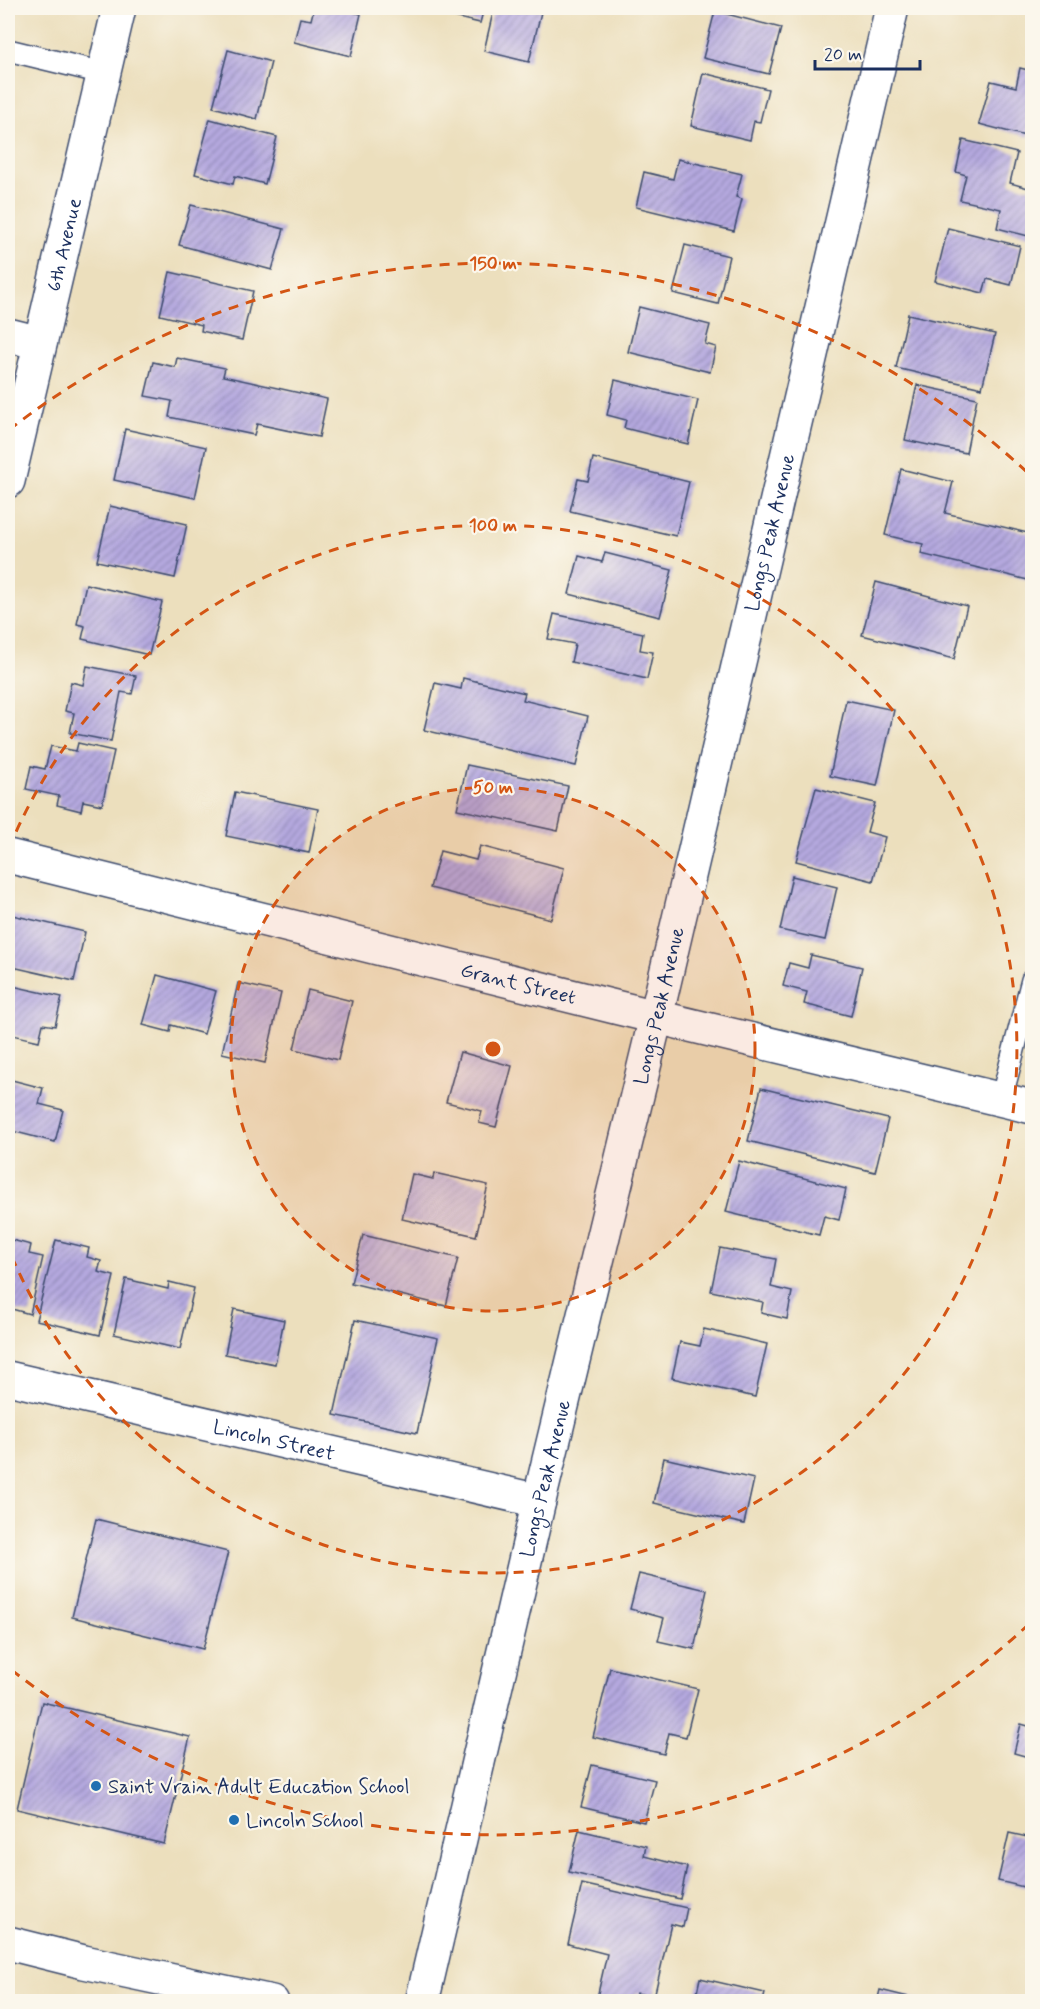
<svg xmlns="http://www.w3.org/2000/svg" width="1040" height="2009" font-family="Mynerve,sans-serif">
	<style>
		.building { fill: url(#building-hatch) }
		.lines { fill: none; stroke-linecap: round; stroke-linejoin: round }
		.lane-casing { stroke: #3a496c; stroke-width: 24 }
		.street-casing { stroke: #3a496c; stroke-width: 36 }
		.secondary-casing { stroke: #3a496c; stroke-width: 36 }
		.lane { stroke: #fff; stroke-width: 21 }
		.street { stroke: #fff; stroke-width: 33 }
		.secondary { stroke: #fff; stroke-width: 33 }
		.ring { fill: none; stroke: #d45514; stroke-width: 3; stroke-dasharray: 10 8 }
		.poi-dot { fill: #1f6fb2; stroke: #fbf7ec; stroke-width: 2 }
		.labels { text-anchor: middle; stroke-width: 4.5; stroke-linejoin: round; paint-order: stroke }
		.street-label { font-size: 20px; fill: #1b2f5e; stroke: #fbf7ec }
		.poi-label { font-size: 20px; fill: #1b2f5e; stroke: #fbf7ec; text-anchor: start }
		.centre { fill: #d45514; stroke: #fbf7ec; stroke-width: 3 }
		.ring-label { font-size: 18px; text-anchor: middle; font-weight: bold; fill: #d45514; stroke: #fbf7ec; stroke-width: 4.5; stroke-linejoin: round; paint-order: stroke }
	</style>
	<defs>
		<pattern id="building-hatch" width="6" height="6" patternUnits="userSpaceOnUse" patternTransform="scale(1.5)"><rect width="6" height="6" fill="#b5a9df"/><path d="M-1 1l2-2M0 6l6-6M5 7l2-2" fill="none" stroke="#928ab8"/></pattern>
	</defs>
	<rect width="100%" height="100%" fill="#fbf7ec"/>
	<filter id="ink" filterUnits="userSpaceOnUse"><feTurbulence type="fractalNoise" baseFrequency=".0167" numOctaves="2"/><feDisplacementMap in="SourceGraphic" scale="12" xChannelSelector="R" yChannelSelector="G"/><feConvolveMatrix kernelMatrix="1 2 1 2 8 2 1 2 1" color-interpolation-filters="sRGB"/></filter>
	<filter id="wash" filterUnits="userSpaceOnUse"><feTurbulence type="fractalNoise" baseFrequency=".008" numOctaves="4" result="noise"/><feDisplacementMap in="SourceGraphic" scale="24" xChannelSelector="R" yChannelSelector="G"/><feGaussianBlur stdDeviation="1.35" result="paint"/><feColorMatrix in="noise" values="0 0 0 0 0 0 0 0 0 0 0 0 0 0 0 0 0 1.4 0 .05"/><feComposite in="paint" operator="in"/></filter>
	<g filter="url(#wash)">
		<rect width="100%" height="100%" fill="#ecdfbd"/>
		<g id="blocks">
			<path class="building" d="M314 8H336L361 14 351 56 294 42 300 18 311 20Z
				M438 8H484L480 23 437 13Z
				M494 8H542L529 62 484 51Z
				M715 11 781 28 769 74 703 58Z
				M228 50 271 62 257 119 213 107Z
				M1020 68 1032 71V123L1029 137 979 124 991 81 1016 87Z
				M703 73 768 89 760 122 754 121 750 140 691 126Z
				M210 119 277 137 265 184 235 176 233 184 195 174Z
				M963 140 1017 153 1010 183 1032 189V237L997 228 1001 209 960 200 966 175 956 172Z
				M678 159 742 174 736 197 742 199 734 231 636 207 644 172 673 179Z
				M191 205 284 229 272 270 179 245Z
				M948 228 1020 246 1011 285 987 279 983 293 935 281Z
				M685 245 729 256 718 304 673 293Z
				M170 272 253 291 242 340 201 331 202 325 160 315Z
				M639 307 710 325 705 344 716 347 710 372 628 352Z
				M908 314 995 334 982 388 896 368Z
				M177 358 225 368 223 376 327 399 319 437 257 424 254 435 169 417 172 401 145 396 153 362 175 367Z
				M615 380 698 400 688 444 624 428 626 420 607 415Z
				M917 385 977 398 966 453 905 440Z
				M125 429 206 447 195 498 114 480Z
				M593 458 689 482 676 536 570 511 578 479 588 481Z
				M901 469 953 482 945 513 1032 534V581L921 554 923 544 885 535Z
				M110 506 187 524 175 578 97 561Z
				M605 553 672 570 660 617 569 594 579 556 602 562Z
				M876 582 967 606 954 659 862 635Z
				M86 584 162 602 149 655 82 639 85 626 77 624Z
				M554 614 643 633 640 650 653 652 647 679 571 662 575 644 548 639Z
				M87 666 136 676 132 694 121 692 111 741 70 733 74 713 65 711 71 682 83 685Z
				M463 678 525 693 523 700 588 716 576 766 424 730 435 683 461 689Z
				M846 700 894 710 877 786 830 776Z
				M78 743 114 751 102 805 83 801 81 811 57 805 59 796 26 789 31 766 45 769 51 746 76 751Z
				M467 765 568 786 558 831 457 809Z
				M816 788 875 803 867 832 885 837 873 881 796 861Z
				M235 792 318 809 309 853 226 836Z
				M480 846 564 868 551 919 430 888 440 851 476 860Z
				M792 876 837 887 825 940 780 930Z
				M8 914 85 932 74 981 8 966Z
				M811 955 862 967 851 1016 804 1004 807 992 783 986 789 963 808 968Z
				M157 975 216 991 204 1034 171 1025 170 1032 143 1025Z
				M238 983 281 993 265 1063 222 1053Z
				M8 985 62 997 55 1026 43 1024 39 1041 8 1034Z
				M308 990 352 1001 338 1060 294 1049Z
				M460 1052 512 1066 496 1127 479 1123 482 1111 446 1102Z
				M8 1079 43 1088 39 1104 63 1110 55 1142 8 1130Z
				M761 1088 888 1119 875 1172 748 1141Z
				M739 1161 846 1189 839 1220 824 1216 819 1235 726 1212Z
				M434 1173 488 1185 476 1236 402 1219 412 1174 433 1179Z
				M363 1235 458 1258 446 1306 351 1283Z
				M8 1239 31 1245 29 1254 43 1257 30 1314 8 1308Z
				M56 1240 89 1248 87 1257 101 1261 98 1272 114 1276 100 1335 36 1320Z
				M720 1248 776 1259 771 1287 792 1292 787 1319 761 1313 763 1302 711 1291Z
				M126 1279 168 1289 169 1282 194 1288 180 1349 114 1334Z
				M234 1309 284 1320 275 1364 225 1354Z
				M355 1320 438 1338 417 1433 334 1415Z
				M704 1329 767 1344 755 1397 672 1378 680 1342 700 1346Z
				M664 1458 754 1479 744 1524 654 1503Z
				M96 1519 228 1552 203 1649 72 1617Z
				M639 1574 707 1590 694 1649 658 1641 664 1618 630 1609Z
				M610 1668 698 1689 686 1737 669 1733 664 1754 593 1737Z
				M42 1702 190 1737 164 1844 17 1809Z
				M1021 1724 1032 1727V1758L1014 1753Z
				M592 1765 655 1780 644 1822 581 1807Z
				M579 1830 646 1846 644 1856 687 1867 680 1899 569 1872Z
				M1009 1833 1032 1838V1889L998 1881Z
				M582 1884 687 1908 683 1927 671 1924 654 1997 636 1993 634 2002H596L607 1954 568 1944Z
				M700 1978 765 1993 763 2002H695Z
				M880 1990 925 2001V2002H877Z"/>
		</g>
	</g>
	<g filter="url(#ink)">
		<use href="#blocks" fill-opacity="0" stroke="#3a496c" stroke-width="1.5"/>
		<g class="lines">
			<defs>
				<path id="lane" d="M8 50 103 73
					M1001 1100 1032 980"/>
				<g id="street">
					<path d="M8 335 40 343"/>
					<path id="s1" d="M8 481 119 8"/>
					<path id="s2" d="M8 856 619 1008 1032 1107"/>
					<path id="s3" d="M8 1378 539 1501"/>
					<path d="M8 1943 84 1962 272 2002"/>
				</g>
				<g id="secondary">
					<path id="s4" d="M422 2002 539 1501 656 1017 892 8"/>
				</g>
			</defs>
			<use href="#lane" class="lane-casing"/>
			<use href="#street" class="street-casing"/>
			<use href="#secondary" class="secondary-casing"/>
			<use href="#lane" class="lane"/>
			<use href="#street" class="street"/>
			<use href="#secondary" class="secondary"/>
		</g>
	</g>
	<circle cx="493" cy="1049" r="262" fill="#d45514" fill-opacity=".12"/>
	<g class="ring">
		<circle cx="493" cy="1049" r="262"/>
		<path d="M9 848A524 524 0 1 1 9 1250"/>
		<path d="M1029 1624A786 786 0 0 1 9 1668M9 430A786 786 0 0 1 1029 474"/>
	</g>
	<g class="poi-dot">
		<circle cx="96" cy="1786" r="6"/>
		<circle cx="234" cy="1820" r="6"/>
	</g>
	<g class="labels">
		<g class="street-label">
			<text dy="7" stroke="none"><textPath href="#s1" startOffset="243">6th Avenue</textPath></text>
			<text dy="7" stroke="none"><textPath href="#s4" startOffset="1510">Longs Peak Avenue</textPath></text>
			<text dy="7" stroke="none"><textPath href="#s2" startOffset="526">Grant Street</textPath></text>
			<text dy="7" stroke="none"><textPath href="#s4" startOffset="1024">Longs Peak Avenue</textPath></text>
			<text dy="7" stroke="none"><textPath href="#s3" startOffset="273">Lincoln Street</textPath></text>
			<text dy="7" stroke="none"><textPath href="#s4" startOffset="538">Longs Peak Avenue</textPath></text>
		</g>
		<g class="poi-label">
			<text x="108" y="1793">Saint Vrain Adult Education School</text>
			<text x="246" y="1827">Lincoln School</text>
		</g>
	</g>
	<circle cx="493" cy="1049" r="9" class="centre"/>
	<g class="ring-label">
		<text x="493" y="269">150 m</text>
		<text x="493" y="531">100 m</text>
		<text x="493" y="793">50 m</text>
	</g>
	<rect width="1040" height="2009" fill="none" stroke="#fbf7ec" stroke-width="30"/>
	<path d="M815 60v9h105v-9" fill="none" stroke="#1b2f5e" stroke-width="3"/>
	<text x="824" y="60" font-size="18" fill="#1b2f5e" stroke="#fbf7ec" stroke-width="4.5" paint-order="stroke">20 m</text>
</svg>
